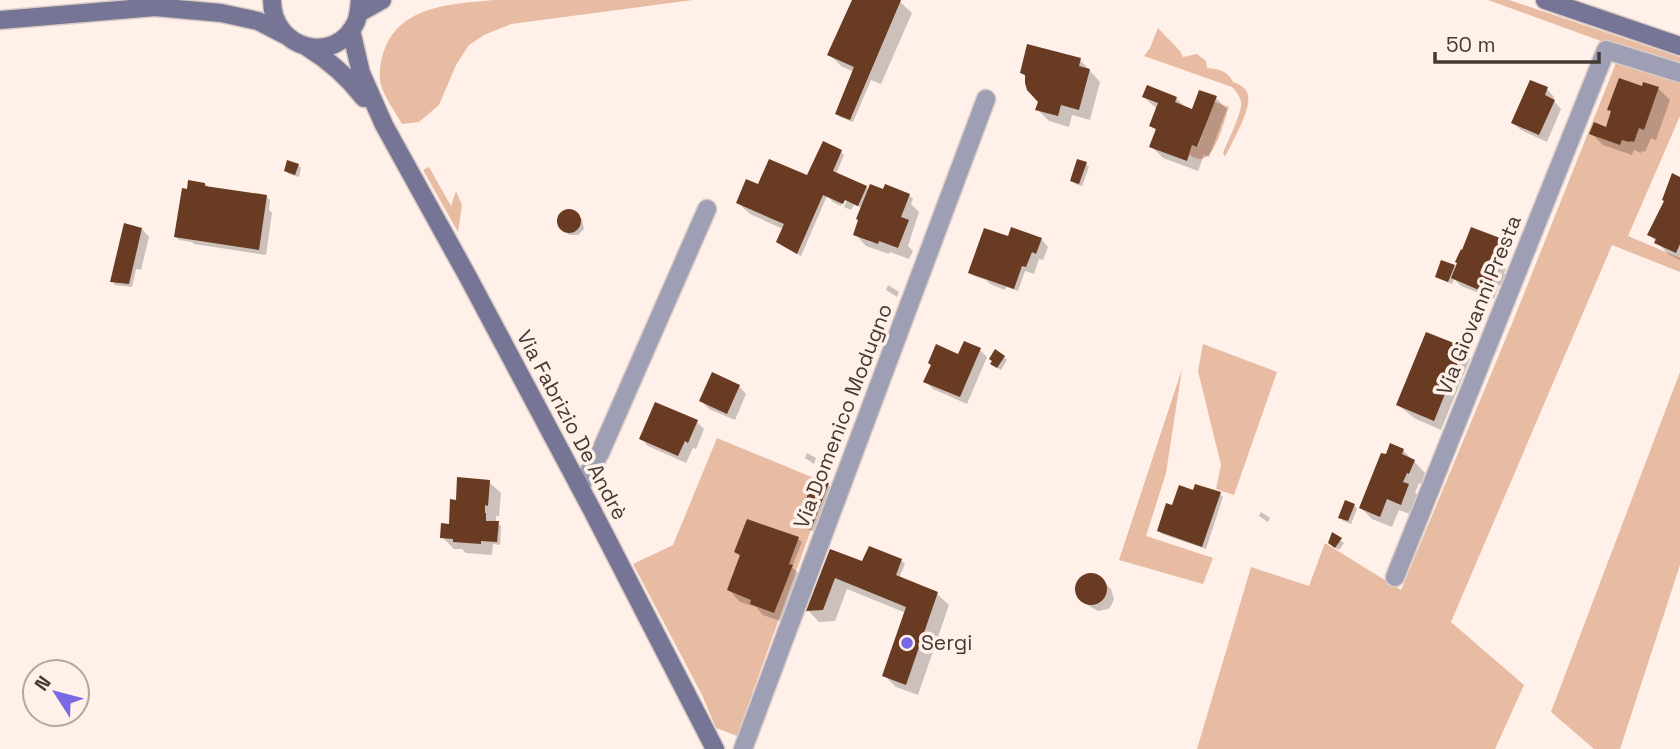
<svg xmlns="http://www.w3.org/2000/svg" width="1680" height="749" font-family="'Space Grotesk',sans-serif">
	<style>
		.green { fill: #e8bba3 }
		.shadow { fill: #0003 }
		.building { fill: #683b22 }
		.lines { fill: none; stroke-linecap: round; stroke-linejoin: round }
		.street-casing { stroke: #daccc4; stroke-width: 21 }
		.secondary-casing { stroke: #daccc4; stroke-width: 21 }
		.street { stroke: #9e9eb5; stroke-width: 18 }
		.secondary { stroke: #767596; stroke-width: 18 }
		.poi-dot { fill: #7868e3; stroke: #fff1e9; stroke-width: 2.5 }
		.labels { text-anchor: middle; stroke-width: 7; stroke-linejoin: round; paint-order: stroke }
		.street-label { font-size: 21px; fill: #463932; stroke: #fff1e9 }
		.poi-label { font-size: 21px; fill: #463932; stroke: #fff1e9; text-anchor: start }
	</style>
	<rect width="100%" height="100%" fill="#fff1e9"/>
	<path class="green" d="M494 0H693L511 24 484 35 469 45 456 65 439 105 419 122 402 124C396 113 384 97 381 85 378 74 381 58 385 48 403 4 455 4 494 0Z
		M1488 0H1509L1680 57V68L1620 48Z
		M1158 28 1180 51 1183 57 1197 54 1206 61 1207 68C1219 69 1228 71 1233 82 1238 84 1244 86 1247 92 1254 106 1232 142 1225 157L1223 153C1227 143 1243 111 1241 102 1240 96 1236 91 1232 87L1144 56 1150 48Z
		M1616 63 1673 81 1675 78 1680 79V116L1628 236 1680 258V272L1612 245 1451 622 1524 685 1495 749H1197L1251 567 1309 586 1325 543 1401 590 1511 326Z
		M1214 102 1229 107C1224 120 1216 159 1200 159 1196 159 1192 156 1189 155L1192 145 1198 147Z
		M429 167 451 206 456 191 462 205 458 232 423 170Z
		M1203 344 1277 372 1234 495 1216 489 1221 465 1198 371Z
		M1182 369 1166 473 1146 536 1213 558 1203 584 1119 560Z
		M1680 372V565L1620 749H1594L1551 712Z
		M717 438 814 478 797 521 812 527 737 736 716 728 702 695 633 564 673 545Z"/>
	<path class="shadow" d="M854 0H898L912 13 881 84 871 80 853 122 840 117 837 114 854 72 841 66 830 55Z
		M1080 60 1100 82 1090 120 1072 115 1069 127 1049 121 1037 109 1040 101 1027 78 1022 73Z
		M1644 84 1659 89 1670 100 1656 140 1651 138 1645 152 1642 151 1641 153 1634 150 1632 155 1603 145 1591 133 1607 129 1613 113 1609 110 1643 89Z
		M1547 89 1554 97 1553 100 1561 109 1547 142 1521 130 1513 123Z
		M1144 97 1176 98 1187 109 1193 111 1216 98 1227 109 1209 157 1204 155 1198 171 1163 158 1151 146 1157 131 1151 126 1156 108Z
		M841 152 844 155 836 174 866 187 869 190 909 195 913 199 911 204 919 212 908 246 913 251 909 259 890 252 889 254 866 246 855 234 862 208 854 205 851 210 844 207 855 182H851L841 206 833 202 827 196 801 256 781 245 783 229 750 214 738 203 759 187 808 177Z
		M1086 164 1089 167 1082 186 1075 184 1072 181Z
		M298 165 301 168 299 177 289 174 286 171Z
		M1680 179V260L1668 254 1649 234Z
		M205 184 209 188 267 197 270 200 269 210 272 213 266 255 194 244 192 242 179 240 176 237 188 193Z
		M565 212H573L582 219 584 229 578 235H569L560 224V217Z
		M142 229 149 237 141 270 136 269 132 287 115 285 112 281Z
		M1009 239H1041L1048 247 1043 260 1039 259 1034 274 1025 271 1018 291 1006 287 1005 290 990 284 986 280 974 276 970 273Z
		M1499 240 1503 243 1505 256 1502 262 1497 260 1506 269 1504 273 1506 275 1502 286 1499 285 1494 299 1461 286 1454 279 1452 284 1440 279 1437 276 1454 267 1456 270Z
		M888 285 899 292 897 297 886 290Z
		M1458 347 1470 359 1441 430 1414 418 1398 405Z
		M980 350 987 357 967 404 933 389 926 382 959 356Z
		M1004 357 1007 360 1001 370 996 367Z
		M739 386 746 394 735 420 709 409 701 401Z
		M697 422 704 429 696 449 693 448 686 463 648 446 641 438Z
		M1403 450 1425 473 1421 484 1419 483 1415 493 1420 497 1413 515 1399 510 1392 527 1372 519 1361 508 1387 457Z
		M807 453 816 458 814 464 805 458Z
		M489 482 501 493 499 516H496V523L501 526 500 545 493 544 492 555 466 553 462 549H454L442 537 450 526 458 501Z
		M828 485 836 493 820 534 807 529 799 521Z
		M1194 492 1220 494 1223 497 1206 549 1162 534 1159 531 1173 509Z
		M1354 505 1357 509 1351 524 1343 521 1340 517Z
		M1261 512 1270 518 1268 522 1259 516Z
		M1333 535 1344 543 1339 550 1333 546Z
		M798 539 802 542 792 567 803 578 786 623 763 615 756 607 740 602 729 590 741 557 736 552Z
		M831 551 870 567 901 560 905 564 899 578 937 594 949 605 918 695 896 687 884 675 906 613 847 589 835 621 819 622 808 610Z
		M1087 575H1094L1103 581 1111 589 1114 599 1111 606 1108 609 1098 611 1089 606 1081 598 1077 591V587L1082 578Z"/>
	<path class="building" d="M852 0H901L850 120 835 114 854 67 827 55Z
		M1027 44 1081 58 1079 66 1090 69 1079 110 1061 105 1058 116 1035 110 1038 102 1027 90 1025 83V75L1020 73Z
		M1619 78 1642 86 1643 82 1659 87 1644 130 1639 128 1634 142 1631 141 1630 142 1622 140 1620 145 1589 134 1594 122 1606 127 1611 111 1607 110Z
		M1530 80 1548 87 1545 95 1555 100 1539 135 1511 123Z
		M1147 85 1177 97 1175 102 1192 109 1199 90 1217 96 1197 147 1192 145 1187 161 1149 147 1156 129 1149 126 1158 103 1142 97Z
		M823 141 842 150 833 171 867 186 858 206 845 200 843 204 823 195 797 254 776 242 784 224 736 203 746 179 758 184 769 159 807 175Z
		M1077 159 1087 162 1079 184 1070 181Z
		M287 160 299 164 295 175 284 171Z
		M1672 173 1680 177V244L1676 253 1654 243 1656 239 1647 235 1664 201 1662 200Z
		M188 180 205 183V186L267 195 259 250 174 237 182 188 187 189Z
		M870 184 883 189 885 184 910 194 901 217 909 220 898 248 879 241 878 244 853 235 858 220 856 219Z
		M557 221a12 12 0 1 1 24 0a12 12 0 1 1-24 0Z
		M124 223 142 228 129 284 110 282Z
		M1011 227 1042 238 1036 254 1032 252 1026 267 1022 266 1014 289 968 273 984 228 1008 236Z
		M1471 227 1500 238 1502 251 1497 265 1499 266 1486 293 1451 278 1457 263 1455 262 1461 249 1462 250Z
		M1441 260 1455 265 1448 282 1435 277Z
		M1426 332 1459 345 1455 355 1460 357 1434 421 1396 405Z
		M964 341 981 348 960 397 923 382 931 365 928 363 936 344 958 354Z
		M995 349 1005 356 997 368 990 364 992 361 989 359Z
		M712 372 740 385 727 414 699 401Z
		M655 402 698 420 688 443 685 441 678 456 639 439Z
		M1390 443 1404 449 1402 454 1415 460 1409 474 1407 473 1403 482 1409 484 1401 505 1387 499 1380 517 1359 508 1381 453 1386 454Z
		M457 477 490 480 488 506 485 505V513H486V521H499L497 542 481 541V544L453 542V539L440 538 441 523 449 524 450 499 456 500Z
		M814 478 829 483 812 527 797 522Z
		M1195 484 1221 492 1202 547 1157 531 1166 503 1172 505 1179 485 1193 490Z
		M1345 500 1355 504 1348 521 1338 518Z
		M747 519 799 537 789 564 793 565 774 613 750 604 751 600 727 590 740 555 734 552Z
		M1332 532 1342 538 1335 548 1328 543Z
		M869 546 902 559 896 575 938 592 906 685 882 676 906 607 835 578 823 610 806 611 830 549 862 561Z
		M1075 589a16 16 0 1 1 32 0a16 16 0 1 1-32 0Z"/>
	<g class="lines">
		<defs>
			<path id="street" d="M580 487 600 453 707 209
				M1395 577 1606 50 1680 73
				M743 749 986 99"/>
			<path id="secondary" d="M272 0C272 50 336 66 356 22 359 15 359 7 360 0
				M1545 0 1680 46
				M359 13 382 0
				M0 20 155 7 221 13 258 21 285 35
				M351 30 361 73 384 125 468 277 592 510 715 749
				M307 47C330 61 347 76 364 98"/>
		</defs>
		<use href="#street" class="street-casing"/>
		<use href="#secondary" class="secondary-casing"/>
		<use href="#street" class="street"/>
		<use href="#secondary" class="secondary"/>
	</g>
	<circle class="poi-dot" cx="907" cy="643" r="7"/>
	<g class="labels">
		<g class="street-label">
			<text transform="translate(1479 305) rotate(-68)" y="7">Via Giovanni Presta</text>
			<text transform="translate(843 416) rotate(-69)" y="7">Via Domenico Modugno</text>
			<text transform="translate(572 425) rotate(62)" y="7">Via Fabrizio De Andrè</text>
		</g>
		<g class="poi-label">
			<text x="921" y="650">Sergi</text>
		</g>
	</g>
	<g transform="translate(56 693) rotate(306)"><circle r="33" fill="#fff1e9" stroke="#b5a7a0" stroke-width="2"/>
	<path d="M0-5L12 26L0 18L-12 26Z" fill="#7868e3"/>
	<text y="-10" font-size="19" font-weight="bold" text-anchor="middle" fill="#463932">N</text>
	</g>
	<path d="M1435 52v10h164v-10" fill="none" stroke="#463932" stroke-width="3.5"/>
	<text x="1446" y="52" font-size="21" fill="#463932" stroke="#fff1e9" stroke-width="5" paint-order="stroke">50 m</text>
</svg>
